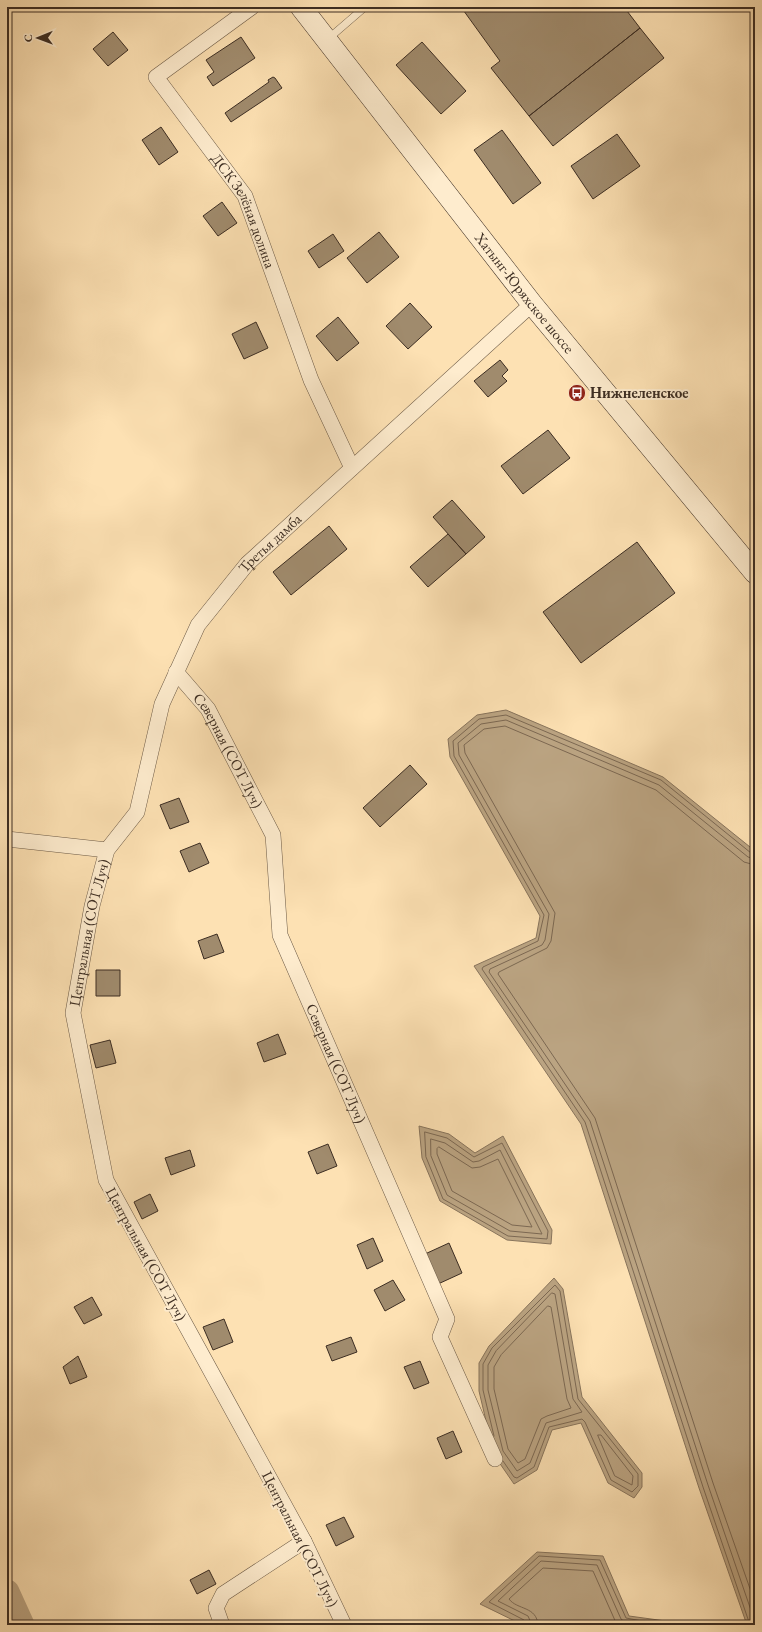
<svg xmlns="http://www.w3.org/2000/svg" width="762" height="1632" font-family="'EB Garamond',serif">
	<style>
		.water { fill: #bba482; stroke: #88745c }
		.lines { fill: none; stroke-linecap: round; stroke-linejoin: round }
		.shore { stroke: #7c6852; stroke-width: 1 }
		.river { stroke: #bba482; stroke-width: 25 }
		.building { fill: #a08b6d; stroke: #3c2d22 }
		.service-casing { stroke: #6c5a46; stroke-width: 8 }
		.minor-casing { stroke: #6c5a46; stroke-width: 16 }
		.secondary-casing { stroke: #3c2d22; stroke-width: 22 }
		.service { stroke: #feecce; stroke-width: 7 }
		.minor { stroke: #feecce; stroke-width: 15 }
		.secondary { stroke: #feecce; stroke-width: 21 }
		.labels { text-anchor: middle; stroke-width: 4; stroke-linejoin: round; paint-order: stroke }
		.street-label { font-size: 15px; fill: #3c2d22; stroke: #feecce }
		.poi-label { font-size: 15px; font-weight: bold; fill: #3c2d22; stroke: #feecce; text-anchor: start }
	</style>
	<rect width="100%" height="100%" fill="#fde1b3"/>
	<filter id="stains"><feTurbulence type="fractalNoise" baseFrequency=".005" numOctaves="4"/><feColorMatrix values="0 0 0 0 .2 0 0 0 0 .09 0 0 0 0 .02 0 0 0 .5 -.17"/></filter>
	<radialGradient id="worn" r=".72"><stop offset=".6" stop-color="#630" stop-opacity="0"/><stop offset="1" stop-color="#630" stop-opacity=".3"/></radialGradient>
	<path class="water" d="M506 710 663 777 755 851V1625H747L699 1488 581 1124 474 966 536 938 540 916 450 757 448 739 477 715Z
		M419 1126 449 1134 475 1153 503 1136 552 1230 551 1244 507 1240 440 1201 422 1158Z
		M554 1278 563 1289 582 1397 642 1473V1487L634 1498 608 1483 581 1423 552 1430 537 1470 514 1484 494 1455 479 1391V1363L489 1346Z
		M537 1552 603 1556 629 1616 673 1622 674 1625H523L480 1604Z"/>
	<g class="lines">
		<path class="shore" d="M755 859 748 857 659 785 506 720 481 724 458 743 459 755 549 914 545 940 542 945 490 969 489 972 590 1121 708 1485 755 1622
			M755 865 744 862 656 790 505 726 484 729 464 745 465 753 555 913 551 941 547 948 499 972 498 974 595 1118 713 1483 755 1603
			M425 1132 447 1138 474 1157 502 1143 548 1231 547 1239 508 1236 443 1199 426 1157Z
			M431 1139 445 1143 473 1162 479 1161 500 1150 542 1234 510 1231 447 1195 431 1156Z
			M439 1147 472 1168 480 1167 498 1159 532 1227 512 1225 452 1191 437 1154V1149Z
			M552 1293 555 1294 573 1399 582 1412 546 1423 530 1463 517 1471 503 1451 488 1390V1365L496 1351Z
			M548 1306 551 1307 567 1399 571 1408 547 1416 541 1419 525 1459 518 1463 508 1449 494 1389V1367L501 1355Z
			M598 1435H601L633 1476 632 1485 615 1476Z
			M494 1436 483 1390V1364L492 1348 555 1285 560 1291 578 1399 638 1474V1486L632 1492 611 1480 585 1422 582 1419 549 1427 534 1467 517 1478 514 1477 503 1461
			M527 1625 524 1620 489 1602 539 1556 600 1560 626 1618 663 1625
			M532 1625 528 1616 498 1601 541 1561 597 1565 621 1619 629 1625
			M538 1625C537 1606 517 1610 509 1599L543 1568 593 1571 617 1625
			M750 1625 703 1487 585 1122 482 969 483 967 538 941 544 915 454 756 453 741 479 719 506 715 661 780 751 853 755 854"/>
		<path class="river" d="M7 1592 22 1625"/>
	</g>
	<path class="building" d="M461 7H624L640 28 529 116 491 68 500 61Z
		M640 28 664 58 553 146 529 116Z
		M113 32 128 50 108 66 93 49Z
		M241 37 255 58 213 86 207 77 214 72 206 60Z
		M422 42 466 91 441 114 396 65Z
		M273 77 275 78 282 88 231 122 225 113 269 82 268 80Z
		M161 127 178 152 159 165 142 140Z
		M502 130 541 183 513 204 474 150Z
		M617 134 640 166 593 199 571 166Z
		M222 202 237 223 218 236 203 216Z
		M379 232 399 257 367 283 347 258Z
		M333 234 344 251 319 268 308 251Z
		M410 303 432 327 408 349 386 326Z
		M338 317 359 343 337 361 316 336Z
		M256 322 268 348 244 359 232 334Z
		M500 360 508 370 502 376 507 381 488 397 474 381Z
		M548 430 570 458 523 494 501 466Z
		M452 500 485 537 466 554 433 517Z
		M329 526 347 549 291 595 273 572Z
		M448 534 466 554 428 587 410 567Z
		M637 542 675 593 581 663 543 612Z
		M410 765 427 784 380 827 363 808Z
		M179 798 189 822 170 829 160 805Z
		M200 843 209 863 189 872 180 851Z
		M217 934 224 952 204 959 198 941Z
		M96 970H120V996H96Z
		M278 1034 286 1054 264 1062 257 1043Z
		M110 1040 116 1063 96 1068 90 1045Z
		M328 1144 337 1166 317 1174 308 1152Z
		M190 1150 195 1166 171 1175 165 1158Z
		M150 1194 158 1211 142 1219 134 1202Z
		M373 1238 383 1261 367 1269 357 1245Z
		M449 1243 462 1273 438 1284 425 1254Z
		M393 1280 405 1300 385 1311 374 1290Z
		M92 1297 102 1315 84 1324 74 1307Z
		M224 1319 233 1342 213 1350 203 1327Z
		M351 1337 357 1352 332 1361 326 1346Z
		M78 1356 87 1377 70 1384 63 1367Z
		M420 1361 429 1383 414 1389 404 1367Z
		M453 1431 462 1452 446 1459 437 1438Z
		M344 1517 354 1537 336 1546 326 1525Z
		M209 1570 216 1584 197 1594 190 1580Z"/>
	<g class="lines">
		<defs>
			<path id="service" d="M328 39 365 7"/>
			<g id="minor">
				<path id="s1" d="M252 7 156 77 245 196 311 380 352 468"/>
				<path id="s2" d="M176 672 208 709 273 835 280 935 447 1319 440 1337 495 1459"/>
				<path d="M7 839 107 850"/>
				<path d="M222 1625 216 1608 223 1594 304 1541"/>
				<path id="s3" d="M344 1625 304 1541 106 1180 73 1013 92 906 107 850 137 812 162 704 198 625 247 564 532 304"/>
			</g>
			<g id="secondary">
				<path id="s4" d="M301 7 532 304 755 573"/>
			</g>
		</defs>
		<use href="#service" class="service-casing"/>
		<use href="#minor" class="minor-casing"/>
		<use href="#secondary" class="secondary-casing"/>
		<use href="#service" class="service"/>
		<use href="#minor" class="minor"/>
		<use href="#secondary" class="secondary"/>
	</g>
	<defs>
		<symbol id="bus-disc" viewBox="-11 -11 22 22"><circle r="9.5" fill="#8f2418" stroke="#feecce"/><path d="M-5-6H5V4H4V6H2V4H-2V6H-4V4H-5ZM-3.5-4V0h7V-4ZM-3.5 1.2v1.5H-2V1.2ZM2 1.2v1.5H3.5V1.2Z" fill="#fff"/></symbol>
	</defs>
	<g fill-rule="evenodd">
		<use href="#bus-disc" x="567" y="383" width="20" height="20"/>
	</g>
	<g class="labels">
		<g class="street-label">
			<text dy="5" stroke="none"><textPath href="#s1" startOffset="280">ДСК Зелёная долина</textPath></text>
			<text dy="5" stroke="none"><textPath href="#s4" startOffset="363">Хатынг-Юряхское шоссе</textPath></text>
			<text dy="5" stroke="none"><textPath href="#s3" startOffset="1197">Третья дамба</textPath></text>
			<text dy="5" stroke="none"><textPath href="#s2" startOffset="95">Северная (СОТ Луч)</textPath></text>
			<text dy="5" stroke="none"><textPath href="#s3" startOffset="757">Центральная (СОТ Луч)</textPath></text>
			<text dy="5" stroke="none"><textPath href="#s2" startOffset="431">Северная (СОТ Луч)</textPath></text>
			<text transform="translate(146 1254) rotate(61)" y="5">Центральная (СОТ Луч)</text>
			<text transform="translate(300 1539) rotate(63)" y="5">Центральная (СОТ Луч)</text>
		</g>
		<g class="poi-label">
			<text x="590" y="398">Нижнеленское</text>
		</g>
	</g>
	<rect width="762" height="1632" fill="none" stroke="#fde1b3" stroke-width="24"/>
	<rect x="8" y="8" width="746" height="1616" fill="none" stroke="#3c2d22" stroke-width="2"/>
	<rect x="12" y="12" width="738" height="1608" fill="none" stroke="#3c2d22"/>
	<g transform="translate(38 38) rotate(269)" stroke="#feecce" stroke-width="3" paint-order="stroke">
	<path d="M0-3L7 15L0 10L-7 15Z" fill="#3c2d22"/>
	<text y="-6" font-size="11" font-weight="bold" text-anchor="middle" fill="#3c2d22">С</text>
	</g>
	<rect width="100%" height="100%" filter="url(#stains)"/>
	<rect width="100%" height="100%" fill="url(#worn)"/>
</svg>
